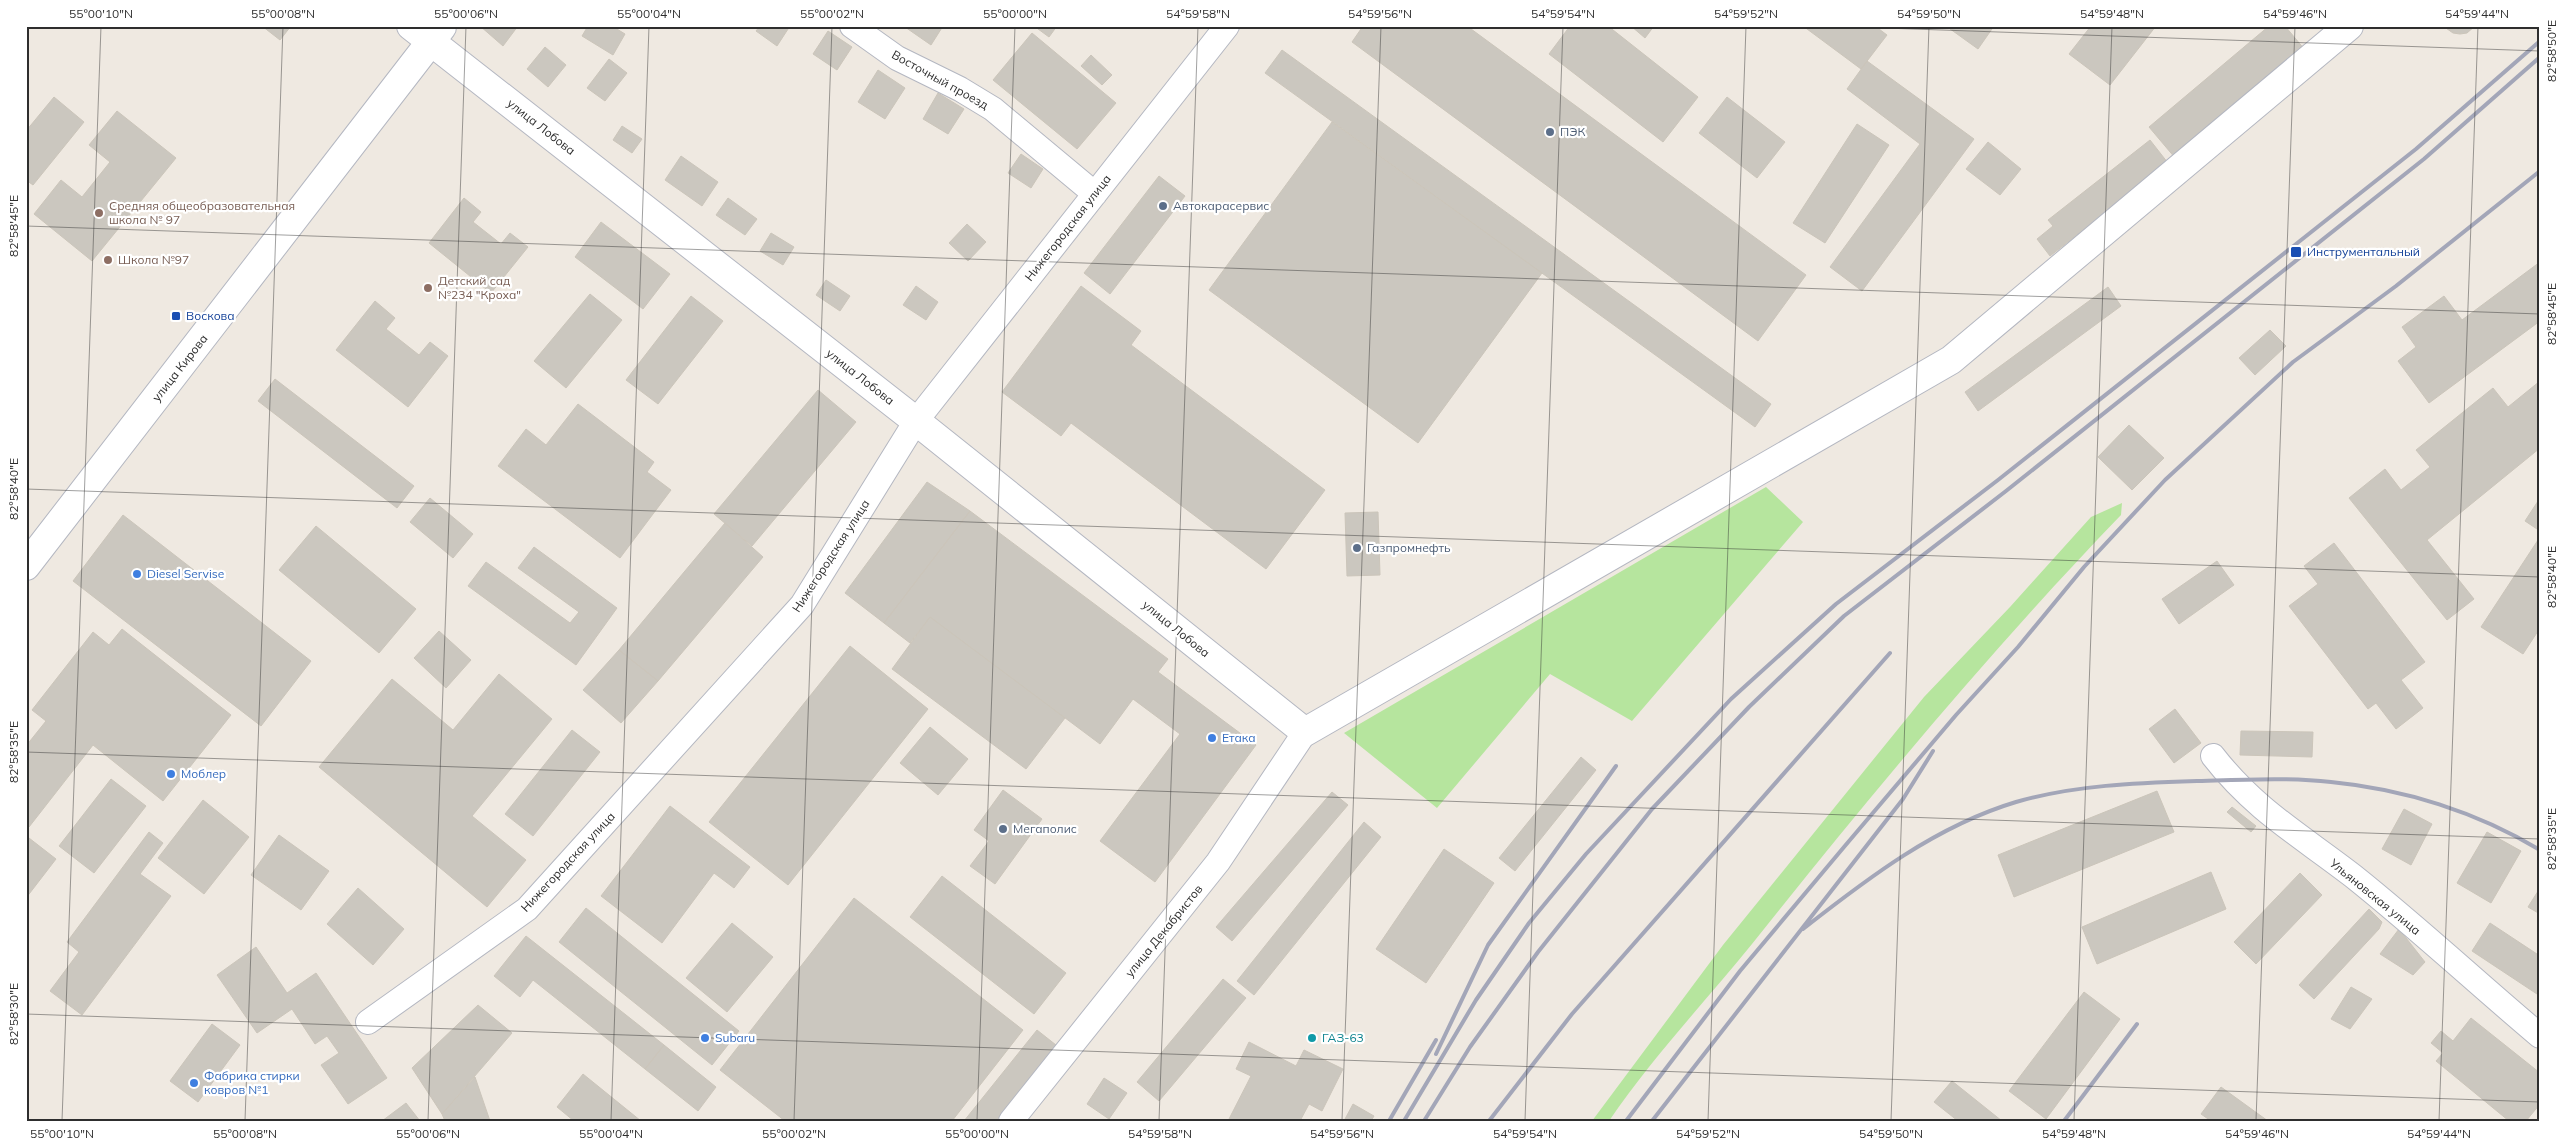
<svg xmlns="http://www.w3.org/2000/svg" width="2566" height="1147" font-family="Mulish,sans-serif">
	<style>
		.green { fill: #b6e59e }
		.building { fill: #cbc7bf; stroke: #cbc5ba }
		.lines { fill: none; stroke-linecap: round; stroke-linejoin: round }
		.street-casing { stroke: #b4b7c1; stroke-width: 26 }
		.secondary-casing { stroke: #b4b7c1; stroke-width: 30 }
		.street { stroke: #fff; stroke-width: 24 }
		.secondary { stroke: #fff; stroke-width: 28 }
		.rail { stroke: #a3a6b8; stroke-width: 4 }
		.ticks { fill: none; stroke: #2e2e2e; stroke-width: 1; stroke-opacity: 0.45 }
		.service-dot { fill: #5c6f8a; stroke: #fff; stroke-width: 2 }
		.education-dot { fill: #8d6e63; stroke: #fff; stroke-width: 2 }
		.transit-dot { fill: #1a4fb4; stroke: #fff; stroke-width: 2 }
		.shop-dot { fill: #3f7fe0; stroke: #fff; stroke-width: 2 }
		.culture-dot { fill: #0f9aa8; stroke: #fff; stroke-width: 2 }
		.labels { text-anchor: middle; stroke-width: 4.5; stroke-linejoin: round; paint-order: stroke }
		.street-label { font-size: 12px; fill: #2e2e2e; stroke: #fff }
		.service-label { font-size: 12px; fill: #4e5e75; stroke: #fff; text-anchor: start }
		.education-label { font-size: 12px; fill: #785e54; stroke: #fff; text-anchor: start }
		.transit-label { font-size: 12px; fill: #164399; stroke: #fff; text-anchor: start }
		.shop-label { font-size: 12px; fill: #366cbe; stroke: #fff; text-anchor: start }
		.culture-label { font-size: 12px; fill: #0d838f; stroke: #fff; text-anchor: start }
		.neatline { fill: none; stroke: #2e2e2e; stroke-width: 2 }
		.ticks-label { font-size: 12px; text-anchor: middle; fill: #2e2e2e }
	</style>
	<rect width="100%" height="100%" fill="#efe9e1"/>
	<path class="green" d="M1766 487 1803 522 1632 721 1550 674 1437 808 1344 733Z
		M2122 503 2121 515C1990 651 1870 796 1752 944 1704 1003 1652 1058 1609 1121H1592L1723 945 1924 697 2010 607 2091 517Z"/>
	<path class="building" d="M262 26H291L280 40Z
		M480 26H518L503 46Z
		M588 26H612L625 34 613 55 582 36Z
		M760 26H790L777 46 756 31Z
		M943 26 931 45 905 27V26Z
		M1034 26H1057L1049 37Z
		M1363 26H1467L1806 275 1758 341 1352 42Z
		M1570 26H1608L1698 97 1663 142 1549 54Z
		M1631 26H1654L1645 38Z
		M1803 26H1875L1887 35 1861 69Z
		M1946 26H1994L1978 49Z
		M2091 26H2156L2110 85 2069 54Z
		M2269 26H2285L2305 50 2176 159 2149 127Z
		M2443 26H2475L2467 33 2460 34 2453 33Z
		M828 31 852 47 837 70 813 54Z
		M1032 33 1116 103 1077 149 993 80Z
		M545 47 566 65 548 87 527 69Z
		M1282 50 1771 404 1755 427 1265 73Z
		M1091 55 1112 75 1102 85 1081 66Z
		M609 59 627 73 605 101 587 88Z
		M1867 61 1974 139 1862 291 1830 267 1920 144 1847 89Z
		M878 70 905 88 885 119 858 102Z
		M938 93 964 109 948 134 923 119Z
		M54 97 84 122 33 185 26 180V131Z
		M1727 97 1785 142 1757 178 1699 133Z
		M117 111 176 158 92 261 34 214 61 180 82 197 110 162 89 145Z
		M1332 122 1542 273 1418 443 1209 290Z
		M1857 124 1889 145 1825 243 1793 223Z
		M622 126 642 139 632 153 613 140Z
		M2150 140 2168 163 2050 256 2037 239 2053 226 2048 220Z
		M1988 142 2021 169 2000 195 1966 169Z
		M1021 154 1043 169 1031 188 1008 173Z
		M681 156 718 182 702 206 665 180Z
		M1159 176 1185 196 1110 294 1084 273Z
		M464 198 481 212 473 222 501 244 510 233 528 247 491 293 429 243Z
		M728 198 757 219 745 235 716 215Z
		M601 222 670 274 643 309 575 257Z
		M967 224 986 242 968 261 949 243Z
		M771 233 794 247 783 265 760 251Z
		M2540 262V321L2429 403 2398 361 2416 347 2402 327 2444 296 2462 320Z
		M826 280 850 296 840 311 816 295Z
		M916 286 938 302 926 320 903 305Z
		M1081 286 1141 331 1131 345 1325 490 1266 569 1071 423 1061 436 1002 392Z
		M2108 287 2121 306 1978 411 1965 392Z
		M590 294 622 320 566 388 534 361Z
		M691 296 723 321 658 404 626 380Z
		M375 301 395 318 386 329 419 355 430 342 448 356 408 407 336 350Z
		M2270 330 2286 346 2255 375 2239 358Z
		M275 379 414 486 397 508 258 401Z
		M2540 381V448L2427 540 2474 599 2447 620 2349 498 2385 469 2401 490 2430 467 2416 450 2493 388 2508 407Z
		M818 390 856 422 752 546 714 514Z
		M578 404 654 462 647 472 671 490 620 558 498 466 526 429 546 445Z
		M2129 425 2164 458 2132 490 2098 457Z
		M927 482 970 511 884 623 845 593Z
		M430 498 473 534 453 558 410 522Z
		M2540 498V531L2525 521Z
		M970 511 1168 659 1158 672 1256 745 1155 882 1100 841 1180 734 1133 699 1100 744 930 617 910 643 884 623Z
		M1378 512 1380 575 1347 576 1345 513Z
		M123 515 311 661 261 726 73 581Z
		M725 523 763 557 658 681 619 650Z
		M316 526 416 609 379 653 279 570Z
		M2540 537V628L2523 654 2481 627Z
		M2334 543 2425 662 2401 680 2423 708 2396 729 2376 703 2368 709 2289 606 2318 584 2304 566Z
		M534 547 617 608 576 665 468 586 486 562 570 623 579 612 518 568Z
		M2217 561 2234 585 2179 624 2162 599Z
		M930 617 1065 718 1026 769 892 669Z
		M122 629 231 715 163 801 93 745 29 827 26 824V746L46 721 32 710 93 632 109 645Z
		M439 631 471 660 446 688 414 658Z
		M850 646 928 709 788 885 709 822Z
		M619 650 658 681 621 723 583 690Z
		M499 674 552 719 472 816 526 860 487 907 319 767 392 679 453 730Z
		M2175 709 2201 743 2174 763 2149 729Z
		M930 727 968 759 938 795 900 763Z
		M572 730 600 752 533 836 505 814Z
		M2241 731 2313 732 2312 757 2240 755Z
		M1581 757 1596 770 1515 871 1499 858Z
		M111 779 146 806 94 873 59 846Z
		M1003 790 1042 819 995 884 970 866 989 841 974 830Z
		M2157 791 2174 832 2014 897 1998 855Z
		M1332 792 1348 805 1232 941 1216 927Z
		M203 800 249 837 204 894 158 858Z
		M670 806 750 867 734 888 714 873 662 943 601 896Z
		M2232 807 2256 826 2251 832 2227 812Z
		M2404 809 2432 824 2411 865 2382 849Z
		M1364 822 1381 837 1254 995 1237 981Z
		M149 832 163 843 140 874 171 896 82 1015 50 991 79 952 67 942Z
		M2487 832 2521 851 2491 903 2457 883Z
		M279 835 329 871 301 910 251 875Z
		M29 838 56 859 26 898V841Z
		M1444 849 1494 883 1426 983 1376 949Z
		M2211 872 2226 909 2097 964 2082 927Z
		M2300 873 2322 895 2256 964 2234 942Z
		M942 876 1066 973 1034 1014 910 917Z
		M358 888 404 929 373 965 327 924Z
		M2540 888V914L2528 907Z
		M854 898 1023 1030 952 1121H785L720 1070Z
		M586 908 739 1031 712 1065 559 942Z
		M2369 909 2382 922 2379 929 2314 999 2299 985Z
		M732 923 773 957 727 1012 686 978Z
		M2490 923 2540 956V996L2472 951Z
		M2399 929 2425 962 2413 975 2380 954Z
		M526 936 664 1045 645 1069 533 980 520 997 494 976Z
		M256 947 287 993 316 973 387 1078 348 1104 321 1065 339 1053 327 1036 315 1044 292 1009 257 1033 217 975Z
		M1223 979 1246 998 1159 1101 1137 1082Z
		M2351 987 2372 999 2350 1029 2331 1019Z
		M2084 992 2120 1019 2046 1119 2009 1091Z
		M478 1005 512 1033 442 1114 412 1068Z
		M2471 1018 2540 1073V1104L2526 1121H2509L2436 1061 2443 1053 2431 1043 2441 1031 2453 1041Z
		M212 1024 240 1045 198 1102 170 1081Z
		M1037 1030 1056 1045 996 1121H964Z
		M1249 1042 1296 1066 1304 1050 1343 1069 1322 1111 1309 1104 1300 1121H1228L1251 1076 1236 1069Z
		M664 1045 716 1087 698 1111 645 1069Z
		M583 1074 641 1121H574L557 1107Z
		M475 1077 490 1121H445L442 1114Z
		M1104 1078 1127 1093 1109 1119 1087 1104Z
		M1952 1081 2002 1121H1958L1934 1102Z
		M2221 1087 2268 1121H2211L2201 1114Z
		M406 1103 420 1121H382Z
		M1353 1104 1374 1116 1371 1121H1344Z"/>
	<g class="lines">
		<defs>
			<path id="street" d="M852 26 897 58 960 89 993 109 1095 194
				M2213 756C2255 810 2300 835 2353 876 2417 927 2477 983 2540 1036
				M368 1022 527 909 802 605 916 421 1227 26
				M1011 1121 1218 862 1305 732"/>
			<path id="secondary" d="M411 26 916 421 1305 732 1951 360 2349 26
				M26 566 442 27"/>
		</defs>
		<use href="#street" class="street-casing"/>
		<use href="#secondary" class="secondary-casing"/>
		<use href="#street" class="street"/>
		<use href="#secondary" class="secondary"/>
		<path class="rail" d="M1803 929C1868 878 1936 826 2016 802 2075 785 2136 783 2197 781 2241 780 2286 777 2331 782 2404 789 2477 812 2540 850
			M1436 1054 1488 945 1616 766
			M1389 1121 1436 1040
			M1404 1121 1476 1000 1529 923 1586 854 1731 699 1836 604 1998 480 2416 149 2540 41
			M1424 1121 1470 1047 1538 952 1652 809 1749 707 1844 616 2006 491 2424 159 2540 57
			M1489 1121 1572 1014 1890 653
			M1626 1121 1740 971 1844 847 1956 715 2018 647 2084 567 2165 480 2293 362 2396 286 2540 171
			M1652 1121 1903 799 1933 751
			M2064 1121 2137 1024"/>
	</g>
	<path class="ticks" d="M1827 26 2540 51M26 226 2540 314M26 489 2540 577M26 752 2540 839M26 1014 2540 1102M62 1121 101 26M245 1121 283 26M428 1121 466 26M611 1121 649 26M794 1121 832 26M977 1121 1015 26M1159 1121 1198 26M1342 1121 1381 26M1525 1121 1563 26M1708 1121 1746 26M1891 1121 1929 26M2074 1121 2112 26M2256 1121 2295 26M2439 1121 2478 26"/>
	<g class="service-dot">
		<circle cx="1550" cy="132" r="5"/>
		<circle cx="1163" cy="206" r="5"/>
		<circle cx="1357" cy="548" r="5"/>
		<circle cx="1003" cy="829" r="5"/>
	</g>
	<g class="education-dot">
		<circle cx="99" cy="213" r="5"/>
		<circle cx="108" cy="260" r="5"/>
		<circle cx="428" cy="288" r="5"/>
	</g>
	<g class="transit-dot">
		<rect x="2290" y="246" width="12" height="12" rx="2.5"/>
		<rect x="171" y="311" width="10" height="10" rx="2.5"/>
	</g>
	<g class="shop-dot">
		<circle cx="137" cy="574" r="5"/>
		<circle cx="1212" cy="738" r="5"/>
		<circle cx="171" cy="774" r="5"/>
		<circle cx="705" cy="1038" r="5"/>
		<circle cx="194" cy="1083" r="5"/>
	</g>
	<circle class="culture-dot" cx="1312" cy="1038" r="5"/>
	<g class="labels">
		<g class="street-label">
			<text transform="translate(940 80) rotate(29)" y="4">Восточный проезд</text>
			<text transform="translate(541 127) rotate(38)" y="4">улица Лобова</text>
			<text transform="translate(1068 228) rotate(-52)" y="4">Нижегородская улица</text>
			<text transform="translate(180 368) rotate(-52)" y="4">улица Кирова</text>
			<text transform="translate(860 377) rotate(38)" y="4">улица Лобова</text>
			<text transform="translate(831 556) rotate(-57)" y="4">Нижегородская улица</text>
			<text transform="translate(1176 629) rotate(39)" y="4">улица Лобова</text>
			<text transform="translate(568 862) rotate(-47)" y="4">Нижегородская улица</text>
			<text transform="translate(2375 897) rotate(39)" y="4">Ульяновская улица</text>
			<text transform="translate(1164 931) rotate(-51)" y="4">улица Декабристов</text>
		</g>
		<g class="service-label">
			<text x="1560" y="136">ПЭК</text>
			<text x="1173" y="210">Автокарасервис</text>
			<text x="1367" y="552">Газпромнефть</text>
			<text x="1013" y="833">Мегаполис</text>
		</g>
		<g class="education-label">
			<text x="109" y="210">Средняя общеобразовательная<tspan x="109" dy="14">школа № 97</tspan></text>
			<text x="118" y="264">Школа №97</text>
			<text x="438" y="285">Детский сад<tspan x="438" dy="14">№234 "Кроха"</tspan></text>
		</g>
		<g class="transit-label">
			<text x="2307" y="256">Инструментальный</text>
			<text x="186" y="320">Воскова</text>
		</g>
		<g class="shop-label">
			<text x="147" y="578">Diesel Servise</text>
			<text x="1222" y="742">Етака</text>
			<text x="181" y="778">Моблер</text>
			<text x="715" y="1042">Subaru</text>
			<text x="204" y="1080">Фабрика стирки<tspan x="204" dy="14">ковров №1</tspan></text>
		</g>
		<g class="culture-label">
			<text x="1322" y="1042">ГАЗ-63</text>
		</g>
	</g>
	<rect width="2566" height="1147" fill="none" stroke="#ffffff" stroke-width="55"/>
	<rect x="28" y="28" width="2510" height="1092" class="neatline"/>
	<g class="ticks-label">
		<text x="101" y="18">55°00'10"N</text>
		<text x="283" y="18">55°00'08"N</text>
		<text x="466" y="18">55°00'06"N</text>
		<text x="649" y="18">55°00'04"N</text>
		<text x="832" y="18">55°00'02"N</text>
		<text x="1015" y="18">55°00'00"N</text>
		<text x="1198" y="18">54°59'58"N</text>
		<text x="1380" y="18">54°59'56"N</text>
		<text x="1563" y="18">54°59'54"N</text>
		<text x="1746" y="18">54°59'52"N</text>
		<text x="1929" y="18">54°59'50"N</text>
		<text x="2112" y="18">54°59'48"N</text>
		<text x="2295" y="18">54°59'46"N</text>
		<text x="2477" y="18">54°59'44"N</text>
		<text transform="translate(2552 51) rotate(-90)" y="4">82°58'50"E</text>
		<text transform="translate(14 226) rotate(-90)" y="4">82°58'45"E</text>
		<text transform="translate(2552 314) rotate(-90)" y="4">82°58'45"E</text>
		<text transform="translate(14 489) rotate(-90)" y="4">82°58'40"E</text>
		<text transform="translate(2552 577) rotate(-90)" y="4">82°58'40"E</text>
		<text transform="translate(14 752) rotate(-90)" y="4">82°58'35"E</text>
		<text transform="translate(2552 839) rotate(-90)" y="4">82°58'35"E</text>
		<text transform="translate(14 1014) rotate(-90)" y="4">82°58'30"E</text>
		<text x="62" y="1138">55°00'10"N</text>
		<text x="245" y="1138">55°00'08"N</text>
		<text x="428" y="1138">55°00'06"N</text>
		<text x="611" y="1138">55°00'04"N</text>
		<text x="794" y="1138">55°00'02"N</text>
		<text x="977" y="1138">55°00'00"N</text>
		<text x="1160" y="1138">54°59'58"N</text>
		<text x="1342" y="1138">54°59'56"N</text>
		<text x="1525" y="1138">54°59'54"N</text>
		<text x="1708" y="1138">54°59'52"N</text>
		<text x="1891" y="1138">54°59'50"N</text>
		<text x="2074" y="1138">54°59'48"N</text>
		<text x="2257" y="1138">54°59'46"N</text>
		<text x="2439" y="1138">54°59'44"N</text>
	</g>
</svg>
